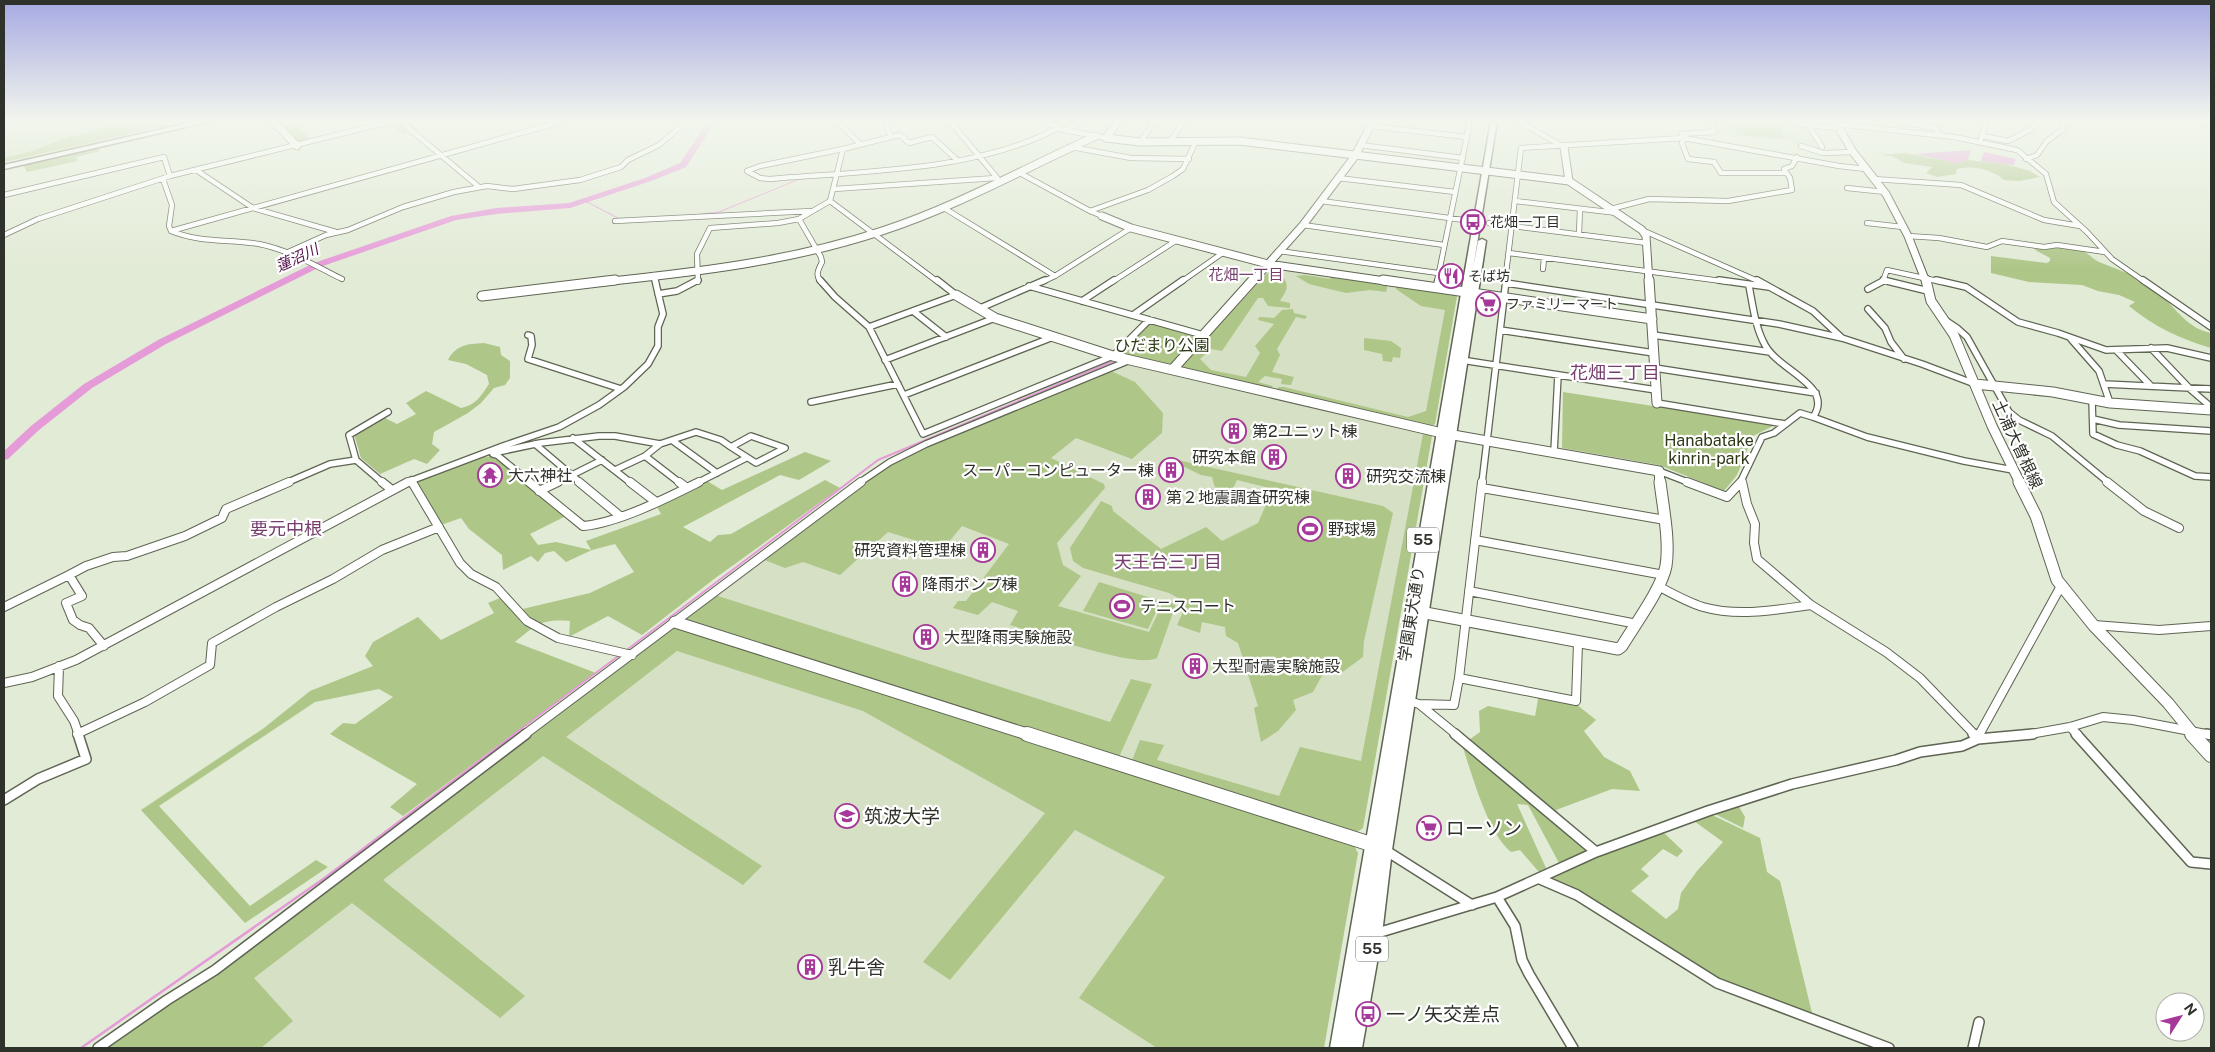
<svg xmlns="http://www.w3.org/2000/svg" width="2215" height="1052" font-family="'Public Sans','Noto Sans JP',sans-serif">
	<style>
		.built { fill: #d6e0c5 }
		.green { fill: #afc689 }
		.water { fill: #e69bd9 }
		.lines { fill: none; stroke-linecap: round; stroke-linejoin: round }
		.stream-far2 { stroke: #e69bd9; stroke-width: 1 }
		.stream-far1 { stroke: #e69bd9; stroke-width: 2 }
		.stream { stroke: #e69bd9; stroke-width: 2.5 }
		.river { fill: #e69bd9; fill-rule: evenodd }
		.street-far3-casing { stroke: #5e6553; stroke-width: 6 }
		.street-far2-casing { stroke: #5e6553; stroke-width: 8 }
		.street-far1-casing { stroke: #5e6553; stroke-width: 10 }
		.street-casing { stroke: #5e6553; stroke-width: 12 }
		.secondary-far3-casing { stroke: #5e6553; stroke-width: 9 }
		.secondary-far2-casing { stroke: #5e6553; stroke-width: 11 }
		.secondary-far1-casing { stroke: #5e6553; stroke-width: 13 }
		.secondary-casing { stroke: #5e6553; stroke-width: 16 }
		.primary-casing { stroke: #5e6553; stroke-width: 3 }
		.highway-casing { stroke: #5e6553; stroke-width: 3 }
		.street-far3 { stroke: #fff; stroke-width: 4.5 }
		.street-far2 { stroke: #fff; stroke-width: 5.5 }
		.street-far1 { stroke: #fff; stroke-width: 8 }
		.street { stroke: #fff; stroke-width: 9 }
		.secondary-far3 { stroke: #fff; stroke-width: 7 }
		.secondary-far2 { stroke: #fff; stroke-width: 9 }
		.secondary-far1 { stroke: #fff; stroke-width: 11 }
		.secondary { stroke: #fff; stroke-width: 14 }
		.primary { fill: #fff; fill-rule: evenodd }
		.highway { fill: #fff; fill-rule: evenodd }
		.labels { text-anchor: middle; stroke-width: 4.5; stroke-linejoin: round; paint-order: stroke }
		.far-poi-label { font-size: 14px; fill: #2f322a; stroke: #fff; text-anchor: start }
		.far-water-label { font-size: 15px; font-style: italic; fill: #53114b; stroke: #fff }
		.far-neighbourhood-label { font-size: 15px; fill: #753e6d; stroke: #fff }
		.shield { fill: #fff; stroke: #6d706a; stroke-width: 1 }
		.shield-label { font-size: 15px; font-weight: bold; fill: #2f322a }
		.park-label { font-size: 16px; fill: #2c3914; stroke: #fff }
		.poi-label { font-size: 16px; fill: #2f322a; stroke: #fff; text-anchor: start }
		.street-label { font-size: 16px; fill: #2f322a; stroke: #fff }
		.neighbourhood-label { font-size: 18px; fill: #753e6d; stroke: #fff }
		.near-poi-label { font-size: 19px; fill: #2f322a; stroke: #fff; text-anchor: start }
	</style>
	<rect width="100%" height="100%" fill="#e2ebd6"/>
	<path class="built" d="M4 121H188L4 163Z
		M1714 121H1804L1809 127 1820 151 1802 145 1797 147 1790 140 1732 137 1729 132H1717Z
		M1275 268 1457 296 1435 424 1429 427 1186 370 1182 366 1271 269Z
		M1128 362 1427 432 1432 436 1363 828 1354 834 685 618 874 474Z
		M671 628 1358 853 1324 1048H105L460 790Z"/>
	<path class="green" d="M132 121H186L4 162V158L29 152 69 137Z
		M382 121H407L418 129 402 134 388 122 300 145 283 128 295 124 309 138H315Z
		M1733 123 1780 127 1786 139 1737 135Z
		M97 146 100 151 76 157 78 161 27 172 23 164Z
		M1905 153 1958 163 1968 160 2005 164 2030 171 2040 177 2019 181 2004 180C1992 169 1972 165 1957 169L1956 174 1937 177 1926 173 1932 167 1904 163 1892 156 1879 155Z
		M2057 245C2065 246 2076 247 2083 251 2089 254 2093 259 2099 262 2116 269 2133 274 2148 284 2171 299 2183 328 2211 333V348C2180 339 2155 327 2129 306L2135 302 2119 295 2098 291 2082 285 2029 282 1991 273V256L2047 263 2050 261V258L2035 250 2036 248Z
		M1275 268C1288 283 1291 284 1280 301L1290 303V308L1268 306 1263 298H1258L1222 351 1211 349 1200 359 1211 370 1246 377 1260 353 1255 346 1274 324 1258 320 1259 317 1274 318 1282 310 1293 309 1294 313 1307 316 1305 319 1296 317 1277 349 1280 355 1272 372 1294 377 1291 385 1281 384 1282 379 1265 376 1258 382 1273 386 1270 389 1186 370 1182 366 1271 269Z
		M1305 275 1330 279 1331 275 1388 283 1386 292 1370 290 1346 293 1309 284 1296 276Z
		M1396 285 1451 292 1457 296 1435 424 1429 427 1275 390 1279 387H1284L1408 417 1426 411 1445 310 1421 306 1396 289Z
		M1149 324H1152L1196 337 1172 363 1164 365 1121 354 1120 352Z
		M1364 338 1391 341 1401 348 1400 358 1393 357 1392 362 1383 361 1382 354 1364 350Z
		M484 343 500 347 501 355 510 361V378L505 385 494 388 481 403 468 413 434 432 432 444 440 450 427 464 414 459 380 474 361 458 354 434 383 417 397 424 416 414 406 403 426 391 461 408C476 405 481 396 489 384L487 375 466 364 448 360C456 345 467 344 484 343Z
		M1109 370 1135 382 1163 413 1162 433 1132 459 1076 438 1051 458 1104 484 1105 488 1057 543 1063 565 1081 576 1058 606 1149 632 1164 600 1176 604 1157 658C1137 669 1036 633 1010 625L1018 611 992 602 978 615 953 608 958 601H966L1009 544 962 526 943 549 888 532 840 575 803 562 785 568 762 559 874 474 912 453Z
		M1563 392 1775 425 1753 436 1737 475 1724 491 1659 465 1562 448Z
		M1427 432 1432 436 1363 828 1354 834 1131 763 1140 740 1164 745 1157 760 1279 796 1300 747 1361 761 1423 434Z
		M805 452 831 461 799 480 780 475 683 527 710 542 718 535 731 534 825 480 840 488 714 579 642 635 608 616 569 637 570 621C541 619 537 624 515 642L596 673 403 816 390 807 417 784 330 734 343 723 355 724 393 697 379 689 315 702 159 806 250 906 316 860 328 867 245 923 141 810 264 728 310 691 373 666 365 656 373 642 418 617 441 640 494 613 488 603 500 598 514 611 590 593 634 572 615 544 592 550 566 562 554 551 545 553 538 562 531 556 503 570 502 555 469 529 461 518 441 525 416 482C437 472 471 454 495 457L566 516 530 534 538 545 556 542 591 550 586 541 661 514 656 505 707 481 722 490Z
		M1173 459 1383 506 1393 513 1364 641 1363 657 1340 674H1323L1313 692 1293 700 1296 710 1278 731 1261 742 1254 708 1258 706 1238 643 1226 636 1225 627 1202 622 1200 633 1177 625 1187 603 1169 593 1083 568 1073 561 1070 548 1101 501 1112 506 1113 511 1161 549 1206 527 1222 541 1258 523 1273 489 1237 480 1230 495 1219 493 1214 485 1212 477 1201 475 1172 461Z
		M1099 582 1161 601 1148 629 1083 611Z
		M715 595 1110 722 1131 679 1152 684 1118 759 687 621 685 618Z
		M682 627 1352 842 1358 853 1324 1048H1157L1079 998 1165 877 1075 830 950 980 923 962 1045 813 863 711 677 651 566 737 762 866 743 885 543 756 383 880 525 996 500 1018 352 903 254 978 293 1021 261 1048H105L460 790 671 628Z
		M1539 694 1576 704 1596 720 1584 731 1604 757 1630 771 1640 791 1612 789 1556 810 1591 850 1559 863 1528 805 1517 804 1546 868 1539 872 1520 850 1511 852C1488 834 1472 774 1462 745L1480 732 1479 711 1488 706 1535 716Z
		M1738 805 1745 817 1743 828 1713 813Z
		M1710 814 1760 838 1767 872 1780 881 1812 1013 1714 977 1552 880 1553 878 1601 854 1663 832 1683 851 1677 857 1663 849 1641 869 1649 876 1631 891 1666 919 1678 909 1681 893 1697 871 1723 842 1694 821Z"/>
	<path class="water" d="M1971 150 1968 160 1958 163 1915 154Z
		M1984 152 2016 159 2014 165 1981 161Z"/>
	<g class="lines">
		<path class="stream-far2" d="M1037 140 1060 130
			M585 201 618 218
			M701 214 719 212 802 178"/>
		<path class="stream-far1" d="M628 649 878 460 1114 361
			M513 735 617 657"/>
		<path class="stream" d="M81 1048 326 877 515 734"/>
		<path class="river" d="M708 121H716L686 167 651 181 570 208 496 214 456 220 320 267 166 344 92 388 39 430 8 459 4 460V451L31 426 84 384 158 340 314 263 451 216 496 208 569 203 645 178 680 163Z"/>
		<defs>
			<path id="street-far3" d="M400 121 479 187
				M837 121 860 144
				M950 121 998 179
				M1043 121 1064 130 1106 138
				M1518 121 1564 147
				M1712 121 1714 132 1681 134 1684 138 1682 143 1688 159 1714 162 1721 173H1786
				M1790 121 1804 125 1839 128
				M1894 121 1936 128 1939 135
				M2202 121 2211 126
				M1808 124 1822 147
				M1837 124 1954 137 2017 150 2046 174 2054 202 2087 232 2112 259 2145 282
				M1370 126 1467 137
				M1064 130 1084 121
				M1983 136 2008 141 2030 130 2037 123
				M891 137 900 135 909 143 932 137 957 160
				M1981 139 1987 121
				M1140 142 1155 121
				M1170 142 1183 121
				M1360 145 1463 158
				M1801 146 1823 153 1853 152
				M1071 147 1131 158 1189 159
				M2026 159 2037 155 2047 141 2063 129 2062 121
				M196 170 253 208 336 232
				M747 171 760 178 769 179C861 171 975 172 1058 128
				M747 171 760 166 843 149
				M1018 172 1090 211
				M1338 178 1455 192
				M163 179 172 205 169 226 171 231C200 243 230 239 259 244 289 250 316 266 342 279
				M1874 179 1961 185 2044 220 2080 226
				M1847 188 1885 192
				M834 189 996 178
				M4 195 164 157 170 176
				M830 201 938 282
				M1321 201 1472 221
				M1515 201 1617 213
				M944 208 1055 276
				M1611 209 1649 199 1728 201 1792 190 1790 178 1784 169 1792 166 1797 157
				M1102 216 1090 211 1148 190 1173 176 1183 169 1196 141
				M615 221 811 211
				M1489 223 1647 243
				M1867 223 1903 227
				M1303 225 1444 245
				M1642 230 1760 282
				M171 231 564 121
				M1579 234 1580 209
				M4 235 38 219 170 176 393 121
				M1908 236 1939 238 1987 247 2002 241 2044 247 2057 245 2105 252
				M1279 251 1438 273
				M286 253 326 235 348 230 403 207 454 192 487 186 513 189 580 180 621 167 628 160 659 145 687 121
				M1509 253 1729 282
				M1543 269 1544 258
				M654 275 656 282
				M698 282 697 254 710 228 778 223 799 219
				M821 282C815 275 818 270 822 262L821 257 799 219 830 201 843 149 891 137 885 121
				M1042 282 1055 276 1131 228
				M1112 282 1177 240
				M1181 282 1224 252
				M1437 282 1470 121
				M1505 282 1521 148 1684 138 1839 166 1866 169
				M1886 282 1883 281 1887 270 1942 282"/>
			<path id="street-far2" d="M820 280 835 297 869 327 923 434 1113 356 1149 320
				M937 280 956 295
				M1719 280 1769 287
				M1757 280 1813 311 1842 338
				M1883 280 1928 291
				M1936 280 1966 287 2018 322 2058 333 2106 350 2167 348 2211 358
				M2143 280 2211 327
				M1506 283 1779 324 1842 338 1922 364 1975 384
				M1029 286 1203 335
				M1436 288 1438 280
				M1868 289 1883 281
				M658 294 677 291 698 280
				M1082 301 1114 280
				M978 309 1045 280
				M1868 309 1885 328 1891 342 1904 359
				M913 311 946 337
				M1133 315 1183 280
				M1945 320 1957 328 1967 337 2009 412 2019 420 2052 436 2109 483
				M869 327 956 295
				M1500 330 1654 353
				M528 335 531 336 532 345 528 359 621 389
				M1653 335 1770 352
				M2071 339 2099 371 2110 403
				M2151 348 2190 389 2211 407
				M2117 351 2151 386
				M885 360 995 318
				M1468 361 1656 390
				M1655 368 1816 393
				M2104 384 2211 389
				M904 395 1053 337
				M2092 400 2093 434 2117 445 2140 451 2195 476 2211 477
				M811 402 898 384
				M1657 403 1785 424
				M1813 417 1867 437 1964 461 2013 470
				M2093 419 2119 425 2211 431
				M751 436 785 448 756 463 731 447Z
				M573 438 631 483
				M673 441 717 473
				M535 444 581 483
				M1554 452 1558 375
				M493 453 540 443 599 436H615L660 444 696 432 721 440 731 447
				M493 454 497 455 531 483
				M645 456 680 483
				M615 470 645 456 660 444
				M1659 471 1690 483
				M411 480 413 483
				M1742 481V483
				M286 483 330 464 356 460
				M383 483 356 460 349 435 388 412
				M405 483 503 446 559 427 599 405 624 387 648 364 658 346V327L663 314 655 280
				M556 483 602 460
				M697 483 746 458
				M859 483 890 462 926 444 1130 360
				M1482 483 1506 280
				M1740 483 1762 437 1774 433 1800 413 1813 417C1835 386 1779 371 1765 345 1755 327 1753 306 1749 286"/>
			<path id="street-far1" d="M382 482 392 490
				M412 482 460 563 471 574 496 587 527 621 558 638 632 655
				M529 482 583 526C618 523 667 498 699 482
				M579 482 620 516
				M630 482 656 502
				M679 482 687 488
				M1482 482 1459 678 1576 701 1578 643
				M1687 482 1727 497 1741 482
				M1742 482 1747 504 1755 524 1754 543 1757 559 1811 605 1886 652 1920 678 1975 735
				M2107 482 2144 511 2179 528
				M1482 488 1665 520
				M539 491 558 482
				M1475 540 1664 575
				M1658 586C1673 594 1687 602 1703 607 1738 617 1776 610 1811 605
				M1469 591 1637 624
				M4 607 69 575
				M2094 625 2159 630 2211 626
				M104 646 89 628 80 625 73 620 66 603 82 596 69 575 86 566 113 557 127 556 185 536 222 518 226 509 289 482
				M59 666 58 696 74 721 79 735
				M4 683 32 677 76 660 408 482
				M1409 701 1419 704 1457 735
				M1419 704 1454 705 1459 678
				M2070 727 2078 735
				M77 734 145 702 210 665 212 643 276 607 333 579 382 550 439 527
				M524 735 861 482
				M1979 735 2061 586
				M2025 735 2070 727 2103 717 2133 720 2211 735"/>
			<path id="street" d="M1455 734 1596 852
				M1973 734 1978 739
				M2076 734 2191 862 2211 864
				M2207 734 2211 735
				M1978 739 1979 734
				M4 800 38 779 86 759 78 734
				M1385 850 1472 905
				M1540 879 1577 895 1717 983 1889 1048
				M1497 897 1515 926 1522 960 1529 974 1573 1048
				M1374 934 1497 897 1596 852 1708 811 1792 784 1896 760 1920 752 1962 746 1978 739 2033 734
				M98 1048 167 1000 215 970 526 734
				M1973 1048 1979 1022"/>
			<path id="secondary-far3" d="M273 121 297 146
				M1118 121 1106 138 1140 142 1239 141 1569 181
				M1835 121 1853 152 1886 194 1908 236 1926 282
				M1564 147 1569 181 1642 230 1646 236 1649 282
				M1102 216 1131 228 1268 264 1392 282
				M603 282C697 272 792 261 882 231 956 207 1025 168 1096 136
				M1252 282 1303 225 1355 156 1373 121"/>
			<path id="secondary-far2" d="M1383 280 1652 319
				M1649 280 1657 403
				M1926 280 1931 301 1954 335 1992 426 2020 483
				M956 295 995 318 1113 356 1442 433 1659 471 1660 483
				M482 296 615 280
				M1173 369 1253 280
				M1975 384 2053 392 2110 403 2211 410"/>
			<path id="secondary-far1" d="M2019 482 2036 516 2057 580 2094 626 2168 703 2194 735
				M1415 611 1618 649 1622 646C1634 626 1662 588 1666 566 1670 541 1663 507 1660 482
				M675 622 1030 735"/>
			<path id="secondary" d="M1027 734 1377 846
				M2192 734 2211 755"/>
			<path id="primary" d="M1491 121H1497L1473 269 1478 241 1482 239 1486 241 1392 850 1382 934 1362 1048H1330Z"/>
			<path id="highway" d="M198 121H212L4 169V165Z"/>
		</defs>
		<use href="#street-far3" class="street-far3-casing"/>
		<use href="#street-far2" class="street-far2-casing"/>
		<use href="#street-far1" class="street-far1-casing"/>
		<use href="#street" class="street-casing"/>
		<use href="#secondary-far3" class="secondary-far3-casing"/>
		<use href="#secondary-far2" class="secondary-far2-casing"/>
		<use href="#secondary-far1" class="secondary-far1-casing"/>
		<use href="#secondary" class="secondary-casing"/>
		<use href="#primary" class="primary-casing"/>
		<use href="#highway" class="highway-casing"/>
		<use href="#street-far3" class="street-far3"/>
		<use href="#street-far2" class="street-far2"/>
		<use href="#street-far1" class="street-far1"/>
		<use href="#street" class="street"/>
		<use href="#secondary-far3" class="secondary-far3"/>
		<use href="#secondary-far2" class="secondary-far2"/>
		<use href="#secondary-far1" class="secondary-far1"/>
		<use href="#secondary" class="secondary"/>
		<use href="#primary" class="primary"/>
		<use href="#highway" class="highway"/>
	</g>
	<linearGradient id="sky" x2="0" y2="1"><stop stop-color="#a7aae2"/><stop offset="0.45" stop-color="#f2f6ed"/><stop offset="1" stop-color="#f2f6ed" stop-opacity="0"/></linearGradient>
	<rect width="2215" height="268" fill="url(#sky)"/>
	<defs>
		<symbol id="bus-ring" viewBox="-11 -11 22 22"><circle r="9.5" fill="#fff" stroke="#a53898" stroke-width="1.5"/><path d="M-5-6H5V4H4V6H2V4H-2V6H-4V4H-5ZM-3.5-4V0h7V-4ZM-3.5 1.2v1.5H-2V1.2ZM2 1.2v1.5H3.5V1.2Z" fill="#a53898"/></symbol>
		<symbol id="restaurant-ring" viewBox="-11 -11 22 22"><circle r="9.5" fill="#fff" stroke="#a53898" stroke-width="1.5"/><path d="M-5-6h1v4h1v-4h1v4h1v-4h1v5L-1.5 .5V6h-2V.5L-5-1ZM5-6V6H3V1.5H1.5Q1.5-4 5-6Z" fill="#a53898"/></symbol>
		<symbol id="supermarket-ring" viewBox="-11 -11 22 22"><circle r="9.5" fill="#fff" stroke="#a53898" stroke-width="1.5"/><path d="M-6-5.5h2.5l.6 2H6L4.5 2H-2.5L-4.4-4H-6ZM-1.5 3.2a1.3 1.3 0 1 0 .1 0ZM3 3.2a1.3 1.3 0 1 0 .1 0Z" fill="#a53898"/></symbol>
		<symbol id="building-ring" viewBox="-11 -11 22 22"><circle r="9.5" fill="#fff" stroke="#a53898" stroke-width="1.5"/><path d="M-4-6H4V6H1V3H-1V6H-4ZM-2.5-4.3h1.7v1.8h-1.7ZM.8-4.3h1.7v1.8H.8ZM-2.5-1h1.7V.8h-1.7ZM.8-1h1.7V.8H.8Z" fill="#a53898"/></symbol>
		<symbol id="temple-ring" viewBox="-11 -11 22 22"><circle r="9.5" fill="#fff" stroke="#a53898" stroke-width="1.5"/><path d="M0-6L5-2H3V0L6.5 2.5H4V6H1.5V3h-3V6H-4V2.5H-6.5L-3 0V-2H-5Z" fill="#a53898"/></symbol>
		<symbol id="stadium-ring" viewBox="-11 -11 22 22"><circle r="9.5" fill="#fff" stroke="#a53898" stroke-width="1.5"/><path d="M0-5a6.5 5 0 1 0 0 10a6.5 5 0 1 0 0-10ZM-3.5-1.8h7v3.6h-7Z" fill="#a53898"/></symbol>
		<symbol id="university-ring" viewBox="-11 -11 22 22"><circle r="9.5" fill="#fff" stroke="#a53898" stroke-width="1.5"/><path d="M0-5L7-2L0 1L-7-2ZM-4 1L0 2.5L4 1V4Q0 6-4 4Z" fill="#a53898"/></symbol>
	</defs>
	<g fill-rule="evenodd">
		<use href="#bus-ring" x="1459" y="208" width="28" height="28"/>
		<use href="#restaurant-ring" x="1437" y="262" width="28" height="28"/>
		<use href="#supermarket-ring" x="1474" y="290" width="28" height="28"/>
		<use href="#building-ring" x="1220" y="417" width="28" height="28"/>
		<use href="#building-ring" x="1260" y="443" width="28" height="28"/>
		<use href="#building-ring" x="1157" y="456" width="28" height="28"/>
		<use href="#temple-ring" x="476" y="461" width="28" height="28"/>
		<use href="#building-ring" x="1334" y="462" width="28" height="28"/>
		<use href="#building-ring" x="1134" y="483" width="28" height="28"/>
		<use href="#stadium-ring" x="1296" y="515" width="28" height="28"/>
		<use href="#building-ring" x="969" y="536" width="28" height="28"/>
		<use href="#building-ring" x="891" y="570" width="28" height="28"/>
		<use href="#stadium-ring" x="1108" y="592" width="28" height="28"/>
		<use href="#building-ring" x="912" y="623" width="28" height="28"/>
		<use href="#building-ring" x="1181" y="652" width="28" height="28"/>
		<use href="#university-ring" x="833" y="802" width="28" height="28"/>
		<use href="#supermarket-ring" x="1415" y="814" width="28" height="28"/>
		<use href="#building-ring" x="796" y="953" width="28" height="28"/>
		<use href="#bus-ring" x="1354" y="1000" width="28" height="28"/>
	</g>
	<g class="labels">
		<g class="far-poi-label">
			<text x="1490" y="227">花畑一丁目</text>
			<text x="1468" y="281">そば坊</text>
			<text x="1506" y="309">ファミリーマート</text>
		</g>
		<g class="far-water-label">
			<text transform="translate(297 258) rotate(-25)" y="5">蓮沼川</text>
		</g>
		<g class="far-neighbourhood-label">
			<text x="1246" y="280">花畑一丁目</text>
		</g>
		<g class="shield">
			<rect x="1407" y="527.5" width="32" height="25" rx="4"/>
			<rect x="1356" y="936.5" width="32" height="25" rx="4"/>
		</g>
		<g class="shield-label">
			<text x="1423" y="545">55</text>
			<text x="1372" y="954">55</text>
		</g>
		<g class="park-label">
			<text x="1162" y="351">ひだまり公園</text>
			<text x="1709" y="446">Hanabatake<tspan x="1709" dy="18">kinrin-park</tspan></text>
		</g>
		<g class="poi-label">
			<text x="1252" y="437">第2ユニット棟</text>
			<text x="1256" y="463" text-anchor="end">研究本館</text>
			<text x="1154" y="476" text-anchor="end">スーパーコンピューター棟</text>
			<text x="508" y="481">大六神社</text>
			<text x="1366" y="482">研究交流棟</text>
			<text x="1166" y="503">第２地震調査研究棟</text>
			<text x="1328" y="535">野球場</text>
			<text x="966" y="556" text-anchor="end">研究資料管理棟</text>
			<text x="922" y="590">降雨ポンプ棟</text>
			<text x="1140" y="612">テニスコート</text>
			<text x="944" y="643">大型降雨実験施設</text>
			<text x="1212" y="672">大型耐震実験施設</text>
		</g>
		<g class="street-label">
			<text transform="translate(2018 444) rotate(65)" y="6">土浦大曽根線</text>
			<text transform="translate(1411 614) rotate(-81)" y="6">学園東大通り</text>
		</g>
		<g class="neighbourhood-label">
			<text x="1615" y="379">花畑三丁目</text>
			<text x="286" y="535">要元中根</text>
			<text x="1168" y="568">天王台三丁目</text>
		</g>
		<g class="near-poi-label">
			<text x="864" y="823">筑波大学</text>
			<text x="1446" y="835">ローソン</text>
			<text x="828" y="974">乳牛舎</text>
			<text x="1386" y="1021">一ノ矢交差点</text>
		</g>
	</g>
	<rect width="2215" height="1052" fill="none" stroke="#2f322a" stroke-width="10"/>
	<g transform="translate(2180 1017) rotate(54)"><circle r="24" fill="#ffffff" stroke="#acadaa"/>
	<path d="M0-4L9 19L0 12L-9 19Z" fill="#a53898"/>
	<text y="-8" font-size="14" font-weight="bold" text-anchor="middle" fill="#2f322a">N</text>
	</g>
</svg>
